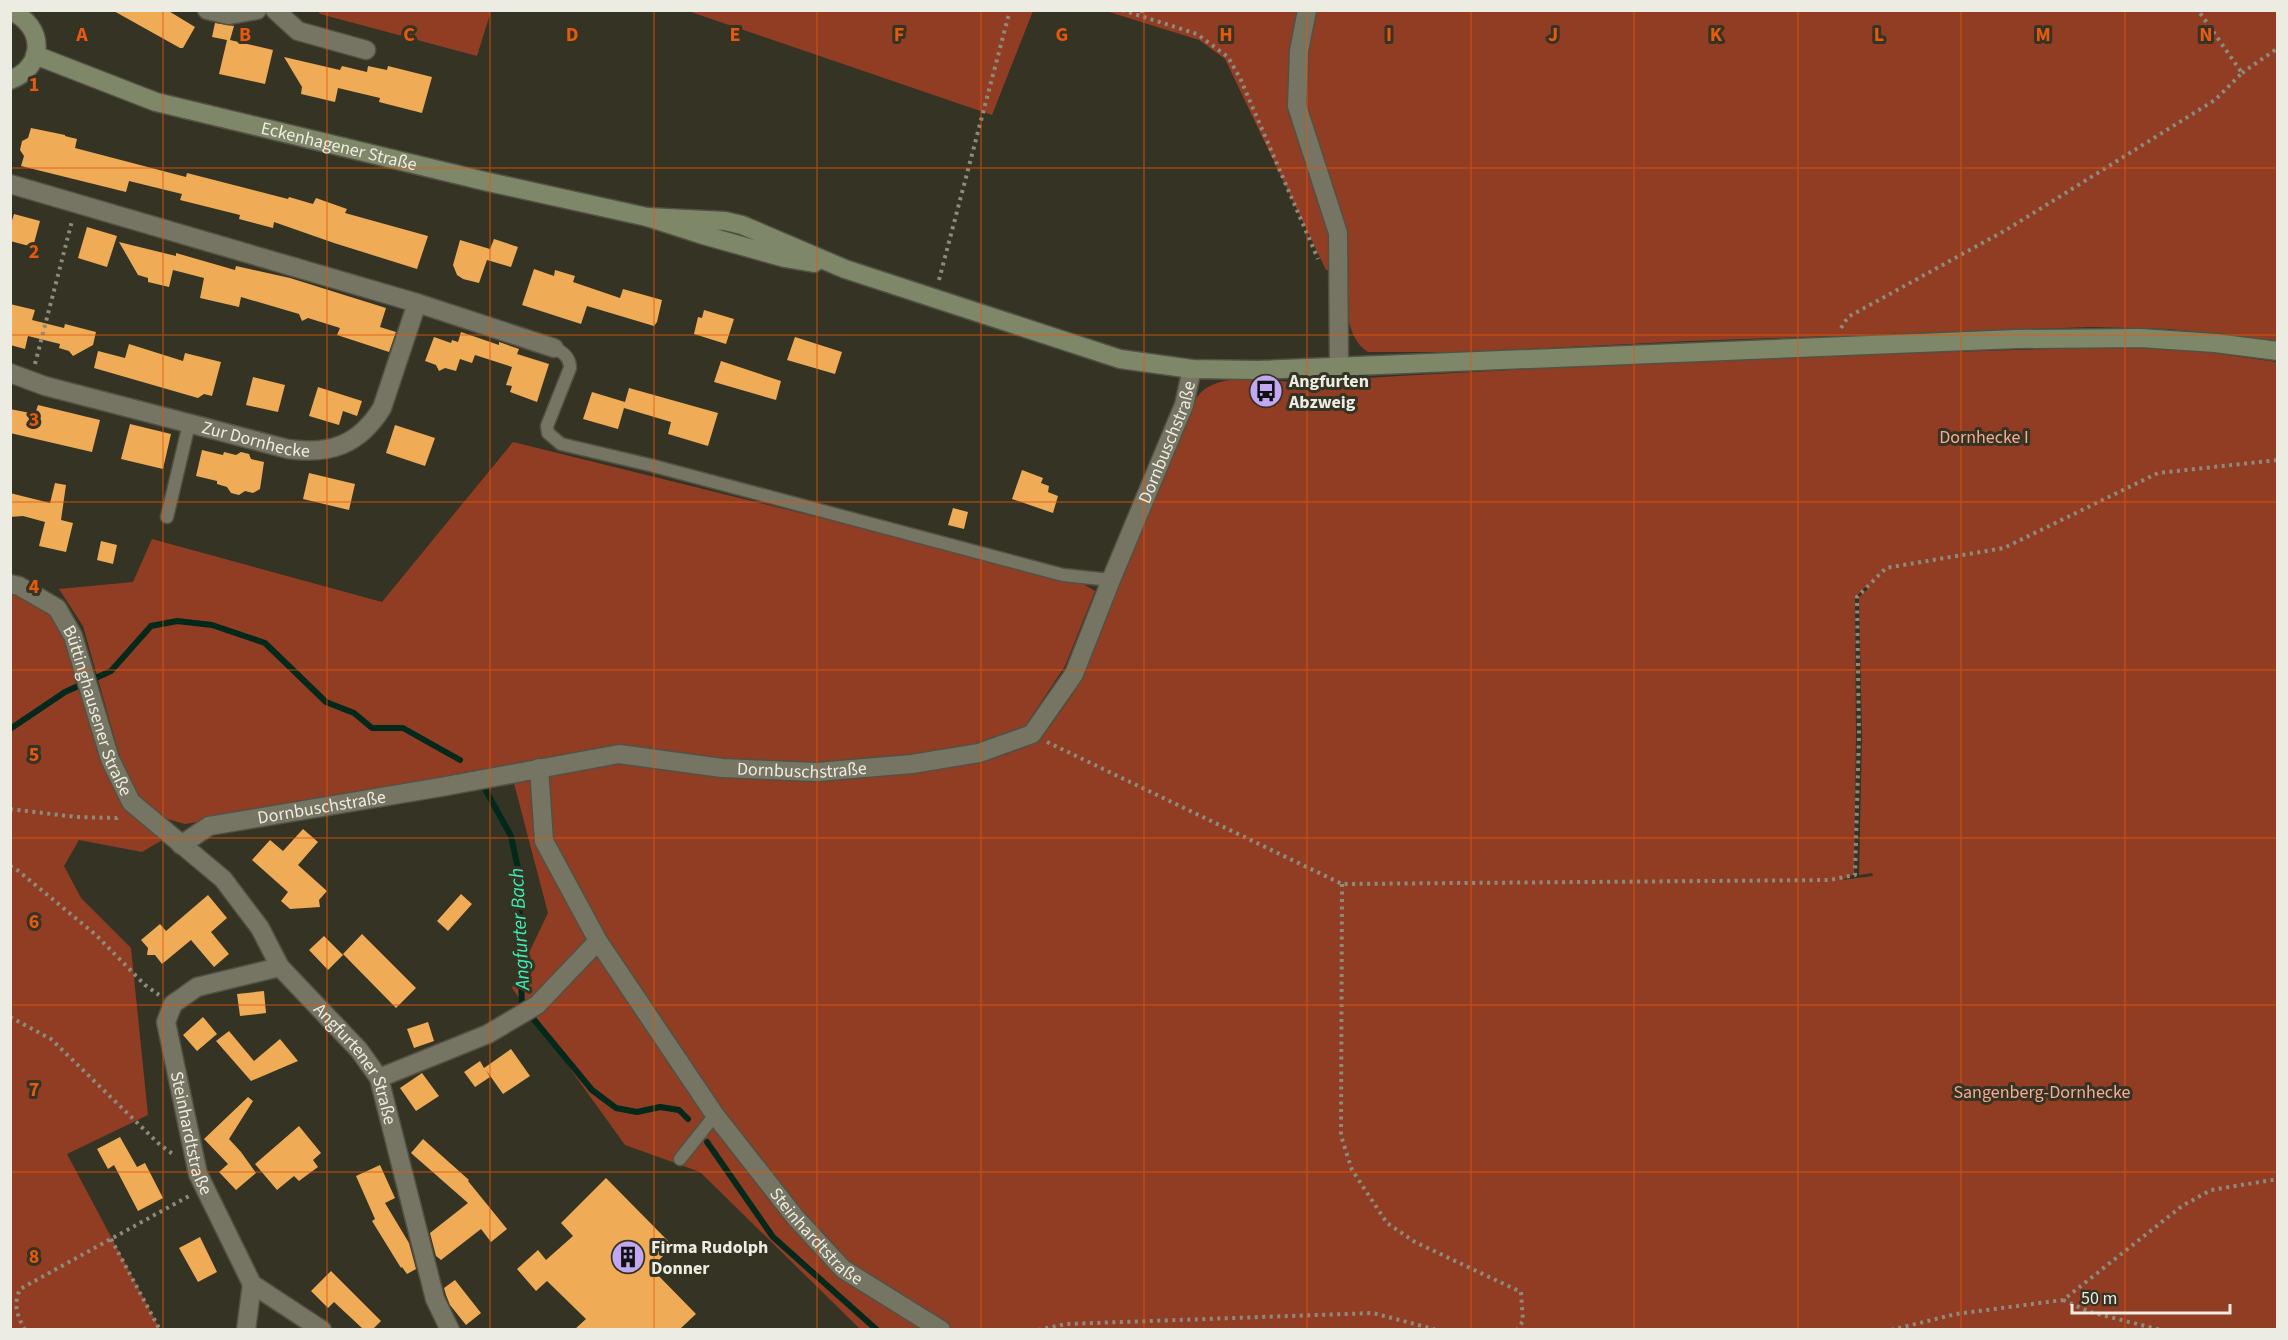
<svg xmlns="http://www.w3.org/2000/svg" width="2288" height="1340" font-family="'Source Sans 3',sans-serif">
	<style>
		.green { fill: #913d23; fill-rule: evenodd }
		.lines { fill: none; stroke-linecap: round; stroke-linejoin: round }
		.stream { stroke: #00281b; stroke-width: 6 }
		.building { fill: #efab55 }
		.lane-casing { stroke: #525143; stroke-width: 15 }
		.street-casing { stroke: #525143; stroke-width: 21 }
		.secondary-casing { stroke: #525143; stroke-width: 21 }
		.path { stroke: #8c8b7d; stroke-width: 4; stroke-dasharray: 3 4.5; stroke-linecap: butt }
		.lane { stroke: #767462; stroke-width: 12 }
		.street { stroke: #767462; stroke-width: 18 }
		.secondary { stroke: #7e8869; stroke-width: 18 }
		.grid { fill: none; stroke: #e8590c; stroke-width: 1.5; stroke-opacity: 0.55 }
		.labels { text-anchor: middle; stroke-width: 6; stroke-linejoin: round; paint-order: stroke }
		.street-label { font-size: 18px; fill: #edece2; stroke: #353323 }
		.poi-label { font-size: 18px; font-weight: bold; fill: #edece2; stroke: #353323; text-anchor: start }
		.park-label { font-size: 18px; fill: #f6aa93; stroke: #353323 }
		.water-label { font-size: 20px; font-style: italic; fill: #3ceeb8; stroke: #353323 }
		.grid-label { font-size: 20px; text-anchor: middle; font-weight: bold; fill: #e8590c; stroke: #353323; stroke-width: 6; stroke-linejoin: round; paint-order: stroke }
	</style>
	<rect width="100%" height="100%" fill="#353323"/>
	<path class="green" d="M318 11H491L477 56 320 14Z
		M688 11 1033 10V11L992 115Z
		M1106 11H2277V341L2169 329 2093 327 1689 341 1468 352H1368C1343 336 1347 297 1345 270H1326L1225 59 1199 40Z
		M2135 347 2177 348 2277 362V1329H860L700 1172 625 1145 512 988 548 913 510 768 185 824 160 817 141 799 125 775 83 626 59 589 133 582 152 539 382 602 513 442 1080 582 1095 591 1065 666 1006 755 1049 728 1072 695 1188 414C1191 409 1193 402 1197 397 1218 369 1269 382 1298 382 1577 365 1856 353 2135 347ZM1868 584V589L1859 597 1862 735 1859 875 1872 873 1873 876 1842 880 1854 874 1856 736 1855 598Z
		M10 590 45 609 57 624 66 643 77 687 102 748 164 839 142 852 79 840 64 866 81 898 131 948 148 1115 67 1154 160 1329H11Z"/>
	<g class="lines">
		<path class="stream" d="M10 729 65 692 111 671 151 626 177 621 212 625 265 643 326 702 354 713 372 728H403L460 760
			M485 789 511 836 521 883 519 926 522 1005 592 1090 616 1108 637 1112 660 1107 679 1110 688 1119
			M707 1142 773 1237 877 1330"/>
	</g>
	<path class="building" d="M112 10H167L195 27 183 48H180Z
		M215 23 234 26 230 40 273 50 265 84 219 74 227 40 212 37Z
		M284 57 340 70 342 66 367 72 368 66 387 70 388 66 432 77 422 113 379 102 380 98 338 88 335 102 301 94 302 87Z
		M31 128 65 135V136L77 139 75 148 186 177 187 173 288 199 289 197 313 204 316 198 347 209 345 213 428 236 417 269 334 243 274 222 273 228 239 219 240 215 180 200 182 194 129 181 126 192 21 166 24 156 20 150 22 141 28 138Z
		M14 214 40 221 33 247 10 241V227Z
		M87 227 117 236 107 267 78 258Z
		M494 239 518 247 511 267 487 260 479 283 463 279 457 275 453 265 460 240 490 249Z
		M119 242 176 256V253L235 270 236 266 290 278 386 308 380 327 396 332 389 352 337 335 340 328 308 318 302 321 299 314 241 297 239 307 200 298 204 278 173 270 169 287 148 282V278L138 275Z
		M534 269 554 276 555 270 575 276 573 282 620 298 623 289 662 300 657 322 654 326 587 306 581 324 522 305Z
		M10 304 35 310 32 320 64 328 65 324 96 332 93 345 73 356 69 351 59 348 60 344 28 336 25 349 10 345Z
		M704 310 734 319 726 344 694 334 698 317 702 318Z
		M461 332 499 345V342L519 349 517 354 549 364 537 402 510 392 512 386 506 385 512 367 475 355 472 363 460 359 456 371 445 368 439 371 436 365 425 361 434 337 451 343 452 340 458 342Z
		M795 337 842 352 835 374 787 360Z
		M129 344 183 361 185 353 221 362 212 396 204 394 198 398 191 396 94 368 98 351 125 358Z
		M721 361 781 381 776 400 714 382Z
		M253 377 285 385 278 412 246 405Z
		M318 387 362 401 357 416 343 411 339 425 309 416Z
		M629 388 718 413 708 446 668 434 671 422 624 408 618 429 583 419 592 392 625 402Z
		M38 405 100 420 92 452 10 433V409L35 414Z
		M130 424 171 434 163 469 121 459Z
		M395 425 435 438 425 466 386 453Z
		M202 450 223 455 224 452 236 455 241 452 249 454 251 459 264 462 260 489 253 493 245 491 239 495 231 493 227 487 217 484V481L196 476Z
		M1022 470 1043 478 1041 483 1049 486 1048 492 1058 496 1053 513 1012 499Z
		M309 473 355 484 349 510 303 499Z
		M55 483 66 485 61 520 73 523 66 552 39 546 45 522 23 516 10 517V493L50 503Z
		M953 508 968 512 964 529 948 525Z
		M101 541 117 545 113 564 97 560Z
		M303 829 318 842 298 865 327 891 319 900 320 907 290 909 281 901 288 892 252 860 270 840 283 851Z
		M461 894 472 904 448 931 437 921Z
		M208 895 227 918 211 932 229 954 214 967 191 940 162 964 155 955H147L148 948 141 940 160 924 166 931Z
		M362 934 416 988 396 1008 343 954Z
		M324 936 343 955 328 970 309 950Z
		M264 991 266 1013 240 1016 237 994Z
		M203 1017 217 1034 197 1051 183 1035Z
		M428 1022 434 1041 414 1048 407 1029Z
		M229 1031 254 1061 280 1039 298 1061 251 1081 216 1041Z
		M511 1049 530 1076 503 1094 486 1070 490 1077 475 1087 464 1072 480 1061 484 1068Z
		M422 1073 439 1096 416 1111 400 1088Z
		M248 1097 253 1101 229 1139 241 1152 256 1173 236 1190 219 1172 228 1164 204 1139Z
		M299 1126 321 1153 313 1160 318 1167 299 1181 294 1176 277 1190 255 1164Z
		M120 1137 137 1167 145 1163 163 1198 138 1211 114 1165 108 1169 97 1149Z
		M423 1139 469 1180 468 1181 507 1229 491 1242 481 1229 441 1260 436 1256 430 1233 468 1203 411 1153Z
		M380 1165 395 1198 385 1203 409 1243 416 1269 407 1274 402 1267 401 1268 372 1221 375 1219 356 1176Z
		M606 1178 673 1246 651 1268 696 1314 680 1329H575L586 1319 547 1281 536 1291 517 1269 538 1250 546 1260 573 1236 561 1223Z
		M200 1237 217 1272 198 1282 179 1248Z
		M331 1271 381 1321 373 1329H363L334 1302 328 1308 311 1291Z
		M455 1280 481 1313 466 1325 450 1305 446 1295 444 1288Z"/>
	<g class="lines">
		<defs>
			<path id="lane" d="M554 348C563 352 570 357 570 368L547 426 548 433 561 444 650 465 1063 575 1111 580
				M167 517 189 424
				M680 1159 715 1115"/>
			<g id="street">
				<path d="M207 10 229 15 257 10"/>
				<path d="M275 10 298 31 366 50"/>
				<path d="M1307 10 1299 51 1297 106 1338 233 1339 367"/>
				<path d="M10 184 417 303 554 348"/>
				<path id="s1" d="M10 373 45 386 288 449C330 455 359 445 382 408L417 303"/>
				<path id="s2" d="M10 584 19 586 57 608 73 636 110 759 131 802 223 879 260 928 280 967 359 1050 379 1078 435 1299 450 1330"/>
				<path id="s3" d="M539 768 544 841 598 941 715 1115 795 1217 843 1269 941 1330"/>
				<path id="s4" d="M181 845 209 826 441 787 619 754 722 768 817 772 912 764 979 753 1032 734 1074 674 1111 580 1184 405 1192 369"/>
				<path id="s5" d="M280 967 197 987 173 1004 166 1022 198 1174 252 1284 322 1330"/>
				<path d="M379 1078 488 1034 537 1005 598 941"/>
				<path d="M246 1330 252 1284"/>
			</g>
			<g id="secondary">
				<path d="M10 11C45 25 46 67 10 80"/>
				<path id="s6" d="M35 55 156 102 484 181 647 217 703 235 785 258 814 263"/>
				<path d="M647 217 725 221 742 225 845 269 1120 359 1192 369 1258 370 2017 339 2140 338 2215 343 2278 351"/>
			</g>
		</defs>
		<use href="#lane" class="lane-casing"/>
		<use href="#street" class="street-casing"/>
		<use href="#secondary" class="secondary-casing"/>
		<path class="path" d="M1122 10 1197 34 1228 57 1240 78 1318 259
			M1142 10 1143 17
			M2242 73 2278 48
			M939 280 1010 10
			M1841 328 1848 317 2006 230 2215 100 2242 73 2198 10
			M35 364 72 221
			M1047 742 1342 884 1829 880 1855 875 1859 736 1857 597 1886 568 2004 548 2158 473 2278 460
			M10 809 76 817 117 818 119 816
			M10 866 16 869 96 935 145 985 159 995
			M1342 884 1341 1136 1352 1170 1387 1223 1415 1242 1521 1292 1523 1321 1517 1330
			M10 1017 51 1039 158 1143 174 1155
			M111 1239 160 1330
			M2063 1300 2090 1312 2161 1330
			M25 1330C17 1315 13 1305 20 1289L189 1196
			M1038 1330 1066 1324 1373 1313 1437 1330
			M1891 1330 1956 1314 2063 1300 2182 1206 2211 1190 2278 1179"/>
		<use href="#lane" class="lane"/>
		<use href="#street" class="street"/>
		<use href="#secondary" class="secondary"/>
	</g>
	<path class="grid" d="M163 10V1330M327 10V1330M490 10V1330M654 10V1330M817 10V1330M981 10V1330M1144 10V1330M1307 10V1330M1471 10V1330M1634 10V1330M1798 10V1330M1961 10V1330M2125 10V1330M10 168H2278M10 335H2278M10 502H2278M10 670H2278M10 838H2278M10 1005H2278M10 1172H2278"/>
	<defs>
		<symbol id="bus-disc" viewBox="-11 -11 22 22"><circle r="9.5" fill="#c2a7f2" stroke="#353323"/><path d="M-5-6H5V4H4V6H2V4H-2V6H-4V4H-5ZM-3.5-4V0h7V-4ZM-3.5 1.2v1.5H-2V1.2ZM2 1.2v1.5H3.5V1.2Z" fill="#111"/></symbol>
		<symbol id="building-disc" viewBox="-11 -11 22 22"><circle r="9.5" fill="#c2a7f2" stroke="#353323"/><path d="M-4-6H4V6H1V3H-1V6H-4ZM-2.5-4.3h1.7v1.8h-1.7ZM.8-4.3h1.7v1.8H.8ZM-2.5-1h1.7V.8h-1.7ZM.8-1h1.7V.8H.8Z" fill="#111"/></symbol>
	</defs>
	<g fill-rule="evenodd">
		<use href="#bus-disc" x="1247" y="372" width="38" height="38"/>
		<use href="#building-disc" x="609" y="1238" width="38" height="38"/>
	</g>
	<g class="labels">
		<g class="street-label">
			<text dy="6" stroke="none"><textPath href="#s6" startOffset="318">Eckenhagener Straße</textPath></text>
			<text dy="6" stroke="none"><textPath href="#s1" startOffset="255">Zur Dornhecke</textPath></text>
			<text dy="6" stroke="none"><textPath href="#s4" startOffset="1192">Dornbuschstraße</textPath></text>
			<text dy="6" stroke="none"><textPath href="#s2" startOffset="164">Büttinghausener Straße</textPath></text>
			<text dy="6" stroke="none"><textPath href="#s4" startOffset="634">Dornbuschstraße</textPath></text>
			<text dy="6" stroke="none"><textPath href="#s4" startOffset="148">Dornbuschstraße</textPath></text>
			<text dy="6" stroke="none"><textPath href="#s2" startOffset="612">Angfurtener Straße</textPath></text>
			<text dy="6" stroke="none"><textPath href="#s5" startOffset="248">Steinhardtstraße</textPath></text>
			<text dy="6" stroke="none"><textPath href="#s3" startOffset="555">Steinhardtstraße</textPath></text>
		</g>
		<g class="poi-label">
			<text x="1289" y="387">Angfurten<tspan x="1289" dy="21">Abzweig</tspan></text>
			<text x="651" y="1253">Firma Rudolph<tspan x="651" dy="21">Donner</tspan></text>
		</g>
		<g class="park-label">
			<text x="1984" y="443">Dornhecke I</text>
			<text x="2042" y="1098">Sangenberg-Dornhecke</text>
		</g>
		<g class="water-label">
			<text transform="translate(519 929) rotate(-93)" y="7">Angfurter Bach</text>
		</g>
	</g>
	<g class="grid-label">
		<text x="82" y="41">A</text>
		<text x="245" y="41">B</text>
		<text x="409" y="41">C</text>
		<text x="572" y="41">D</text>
		<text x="735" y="41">E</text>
		<text x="899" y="41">F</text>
		<text x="1062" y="41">G</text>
		<text x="1226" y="41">H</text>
		<text x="1389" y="41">I</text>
		<text x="1553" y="41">J</text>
		<text x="1716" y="41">K</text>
		<text x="1879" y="41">L</text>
		<text x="2043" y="41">M</text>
		<text x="2206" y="41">N</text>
		<text x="34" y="91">1</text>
		<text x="34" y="258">2</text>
		<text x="34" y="426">3</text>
		<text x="34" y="593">4</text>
		<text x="34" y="761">5</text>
		<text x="34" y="928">6</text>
		<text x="34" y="1096">7</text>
		<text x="34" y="1263">8</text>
	</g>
	<rect width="2288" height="1340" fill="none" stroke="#edece2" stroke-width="24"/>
	<path d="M2072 1304v9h158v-9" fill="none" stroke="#edece2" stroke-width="3"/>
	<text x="2081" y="1304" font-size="18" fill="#edece2" stroke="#353323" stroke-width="4.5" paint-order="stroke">50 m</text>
</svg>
